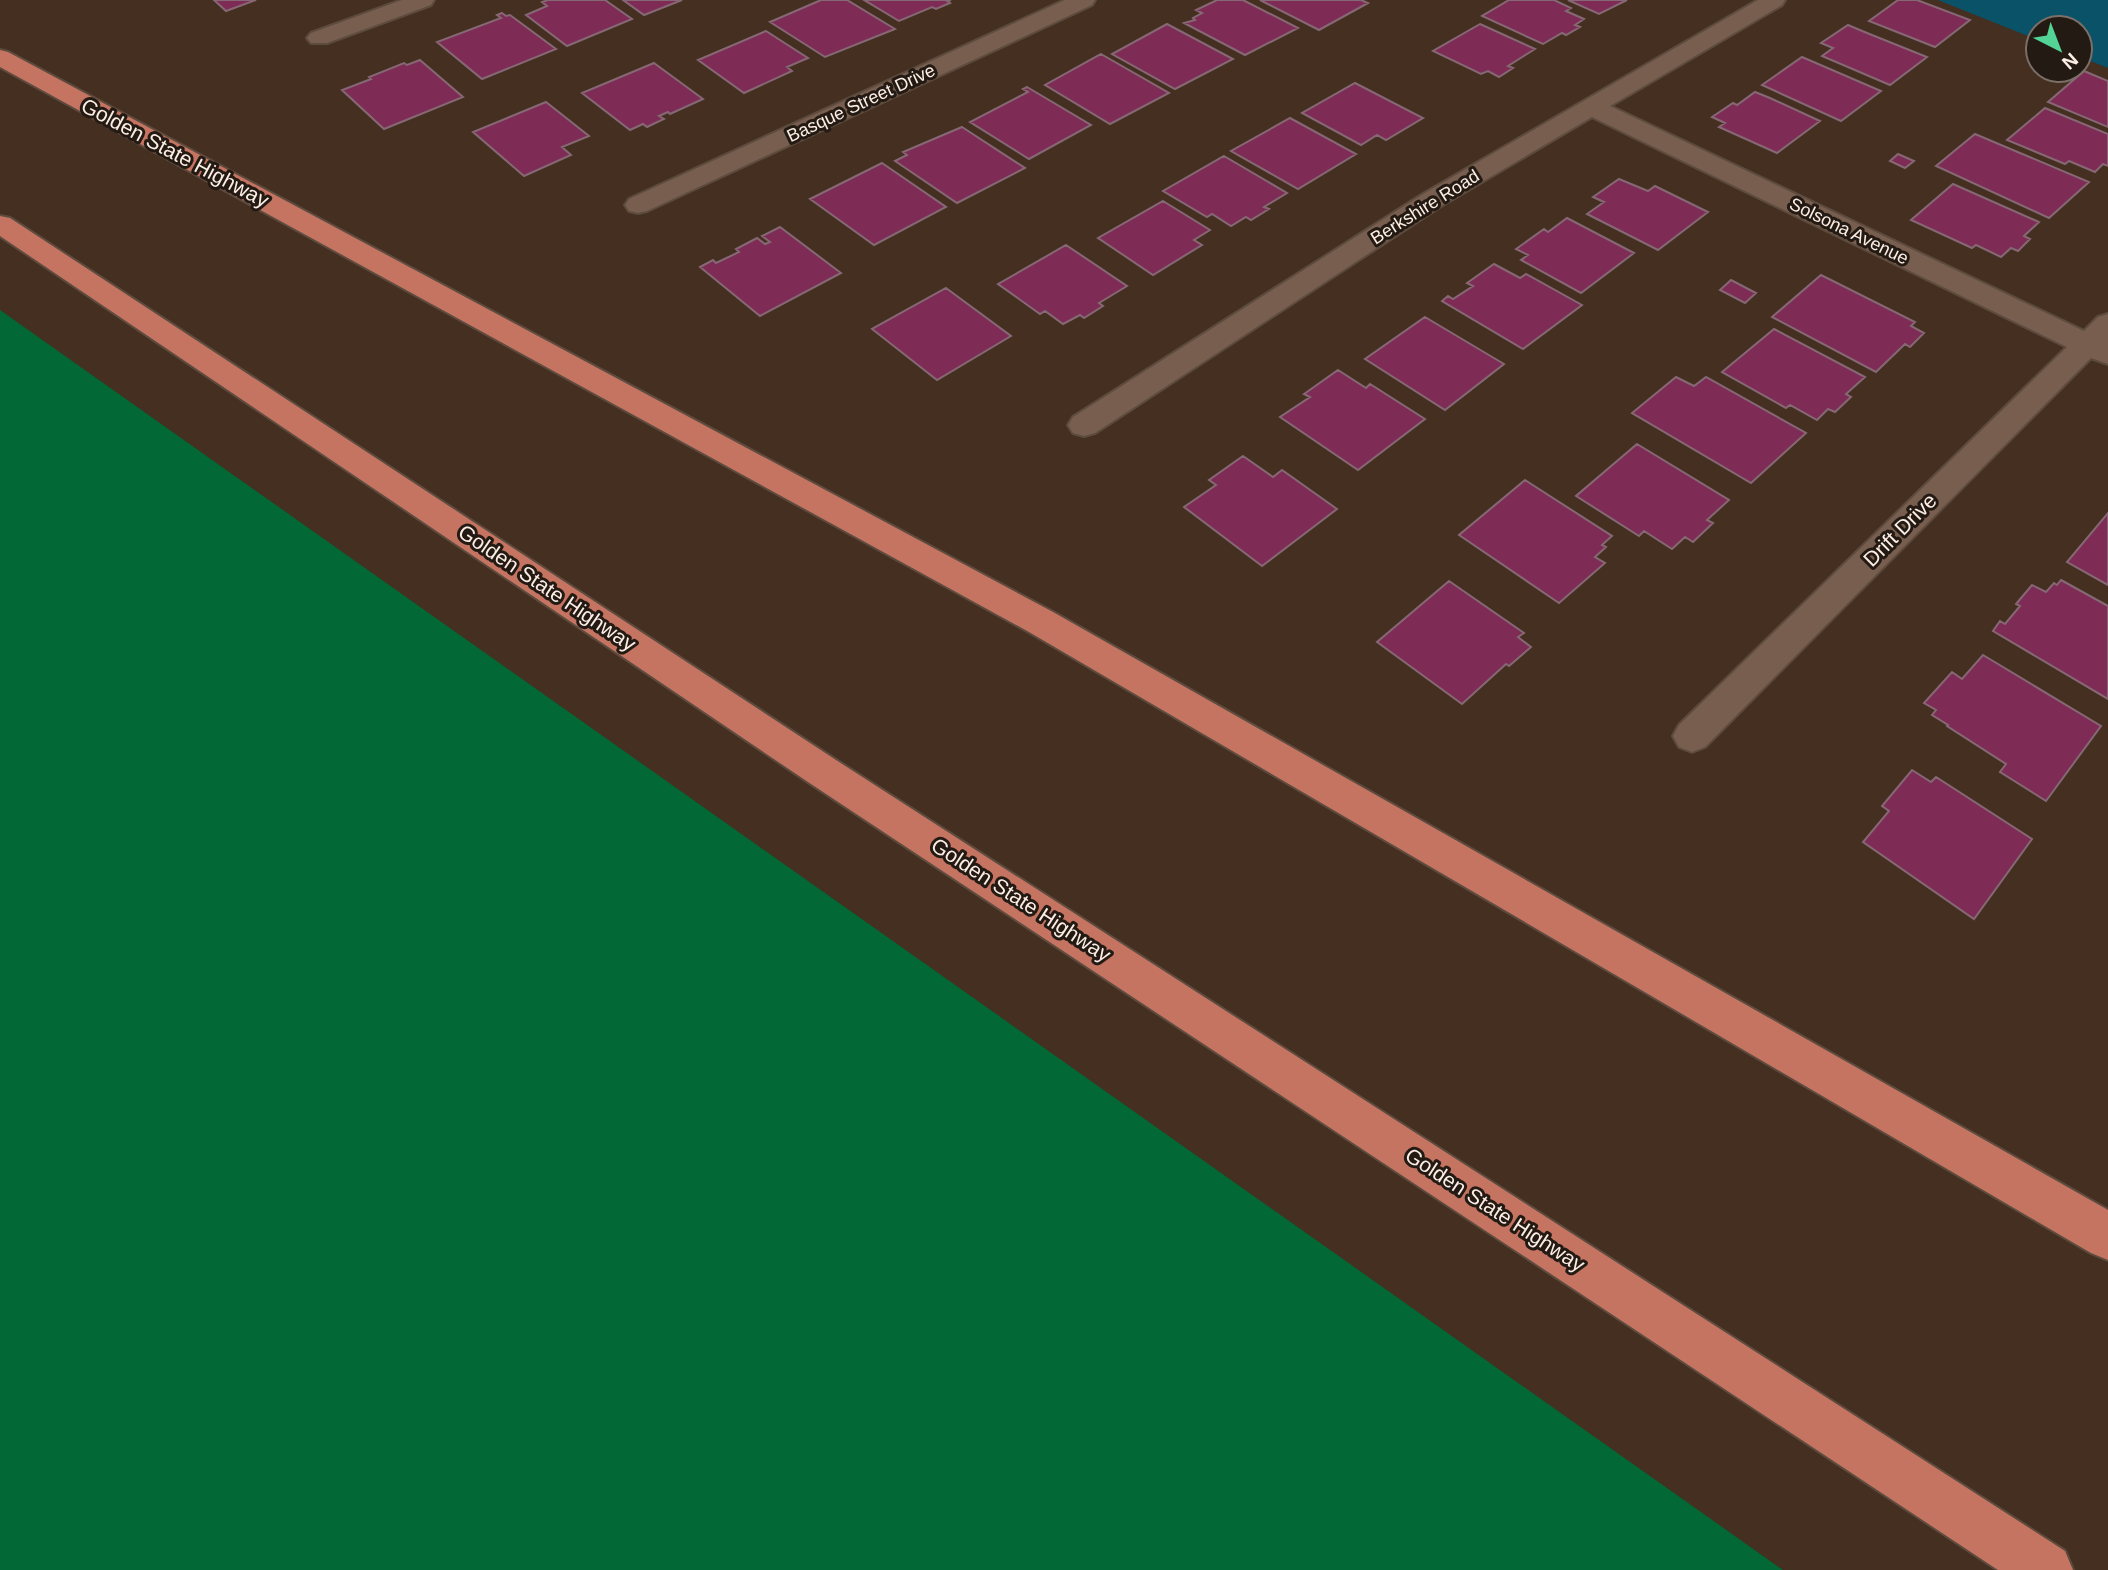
<svg xmlns="http://www.w3.org/2000/svg" width="2108" height="1570" font-family="Helvetica,sans-serif">
	<style>
		.green { fill: #026835 }
		.water { fill: #0a5267 }
		.building { fill: #7e2c55; stroke: #856874; stroke-width: 2 }
		.lines { fill: none; stroke-linecap: round; stroke-linejoin: round }
		.minor-casing { stroke: #5d4b3e; stroke-width: 4 }
		.highway-casing { stroke: #5d4b3e; stroke-width: 4 }
		.minor { fill: #775e4f; fill-rule: evenodd }
		.highway { fill: #c57462; fill-rule: evenodd }
		.labels { text-anchor: middle; stroke-width: 6; stroke-linejoin: round; paint-order: stroke }
		.far-street-label { font-size: 18px; fill: #fdeee5; stroke: #241a14 }
		.street-label { font-size: 21px; fill: #fdeee5; stroke: #241a14 }
	</style>
	<rect width="100%" height="100%" fill="#452f21"/>
	<path class="green" d="M0 310 1783 1570H0Z"/>
	<path class="water" d="M1938 0H2108V68L2080 57V28H2038V40Z"/>
	<path class="building" d="M214 0H256L226 11Z
		M548 0H605L632 19 567 46 526 15 547 6 542 2Z
		M623 0H682L644 15Z
		M821 0H847L895 29 825 57 770 22Z
		M864 0H951L947 1 950 3 936 9 932 7 899 21Z
		M1217 0H1243L1298 28 1245 55 1184 23 1195 20 1193 18 1202 13 1196 10Z
		M1260 0H1361L1368 3 1319 30Z
		M1509 0H1554L1571 8 1566 11 1584 19 1575 25 1580 27 1566 35 1562 33 1543 44 1482 16Z
		M1568 0H1627L1599 14Z
		M1898 0H1917L1970 20 1935 47 1869 21Z
		M502 13 506 16 510 15 556 49 482 79 437 42 501 18 497 15Z
		M1167 24 1233 59 1175 89 1112 54Z
		M1480 24 1535 49 1508 66 1513 68 1499 77 1488 71 1481 74 1433 51Z
		M1848 25 1867 33 1927 57 1890 85 1822 56 1833 48 1821 43Z
		M766 31 808 58 787 67 792 71 744 93 698 60Z
		M1101 54 1169 93 1110 124 1045 85Z
		M1802 57 1881 91 1841 121 1762 85Z
		M420 60 463 97 384 129 342 90 371 79 369 77 404 63 407 65Z
		M654 63 703 99 670 114 668 112 659 116 664 119 647 127 643 124 630 130 582 93Z
		M2084 71 2108 81V127L2048 102Z
		M1355 83 1423 118 1386 140 1377 135 1361 145 1302 113Z
		M1027 87 1091 125 1029 159 970 122 1028 92 1023 89Z
		M1755 92 1770 98 1820 121 1777 153 1719 127 1725 123 1712 117 1733 103 1737 105Z
		M546 102 589 136 562 147 571 155 524 176 473 132Z
		M2045 108 2108 134V166L2103 164 2095 172 2069 161 2065 164 2007 140Z
		M1290 118 1356 154 1298 189 1231 151Z
		M962 127 1025 168 957 203 895 161 907 155 903 152Z
		M1975 134 2089 182 2049 218 1936 166Z
		M1898 154 1914 161 1905 168 1890 161Z
		M1224 156 1287 193 1264 207 1269 209 1251 220 1246 217 1231 226 1212 214 1207 217 1163 191Z
		M882 163 946 207 874 245 810 199Z
		M1619 179 1648 191 1655 186 1708 212 1658 250 1587 214 1604 202 1593 197Z
		M1953 184 2039 222 2024 236 2030 239 2018 251 2011 248 2001 257 1976 245 1972 248 1911 220Z
		M1163 201 1210 230 1194 240 1202 245 1153 275 1098 238Z
		M1567 218 1634 253 1581 293 1521 260 1528 255 1516 249 1544 229 1548 232Z
		M780 227 841 273 760 316 700 267 713 260 716 263 739 252 736 249 757 238 765 244 770 242 762 236Z
		M1066 245 1127 286 1099 303 1103 306 1084 318 1080 315 1063 324 1045 311 1040 314 998 284Z
		M1494 264 1520 278 1526 274 1582 305 1523 349 1442 301 1448 296 1453 299 1473 286 1467 283Z
		M1821 275 1915 322 1911 326 1924 333 1910 347 1905 344 1876 372 1772 317Z
		M1731 280 1756 293 1745 303 1720 290Z
		M946 288 1011 336 937 380 872 329Z
		M1425 317 1504 364 1445 410 1365 359Z
		M1774 329 1865 377 1846 394 1851 397 1835 412 1828 409 1817 420 1790 405 1786 408 1722 372Z
		M1338 370 1366 388 1370 384 1425 419 1358 470 1280 417 1310 397 1304 394Z
		M1676 377 1694 386 1706 377 1806 433 1751 483 1632 413Z
		M1637 444 1729 500 1707 520 1713 523 1693 542 1685 537 1672 549 1644 531 1639 536 1576 496Z
		M1243 456 1273 477 1282 470 1337 509 1262 566 1184 507 1216 485 1209 480Z
		M1525 480 1612 536 1602 545 1606 547 1595 557 1605 563 1559 603 1459 535Z
		M2108 513V585L2067 562Z
		M2061 580 2108 606V699L1993 631 2000 621 2005 624 2020 606 2016 604 2032 585 2046 592 2054 583 2057 585Z
		M1449 581 1524 633 1518 637 1531 647 1509 666 1506 664 1462 704 1377 642Z
		M1983 655 2101 726 2046 801 2000 772 2006 764 1947 726 1948 725 1932 715 1936 710 1924 703 1952 672 1962 679Z
		M1912 770 1931 782 1936 777 2032 839 1974 919 1863 842 1889 811 1882 806Z"/>
	<g class="lines">
		<defs>
			<path id="minor" d="M402 0H434L431 5 327 43H311L307 38 311 33Z
				M1065 0H1095L1092 5 647 211 638 213 629 211 625 205 629 199Z
				M1758 0H1785L1782 5 1610 106 2084 331 2098 317 2108 314V364L2091 358 1705 747 1692 752 1679 747 1673 736 1679 725 2067 347 1592 117 1441 206 1095 433 1084 436 1073 433 1068 425 1073 417 1423 194Z"/>
			<path id="highway" d="M0 50 8 52 1053 612 2108 1210V1260L2091 1253 1029 632 0 67Z
				M0 216 10 218 836 760 2065 1551 2073 1570H1998L808 782 0 236Z"/>
		</defs>
		<use href="#minor" class="minor-casing"/>
		<use href="#highway" class="highway-casing"/>
		<use href="#minor" class="minor"/>
		<use href="#highway" class="highway"/>
	</g>
	<g class="labels">
		<g class="far-street-label">
			<text transform="translate(861 103) rotate(-25)" y="6">Basque Street Drive</text>
			<text transform="translate(1425 207) rotate(-32)" y="6">Berkshire Road</text>
			<text transform="translate(1849 231) rotate(26)" y="6">Solsona Avenue</text>
		</g>
		<g class="street-label">
			<text transform="translate(175 153) rotate(28)" y="7">Golden State Highway</text>
			<text transform="translate(1900 530) rotate(-45)" y="7">Drift Drive</text>
			<text transform="translate(547 588) rotate(34)" y="7">Golden State Highway</text>
			<text transform="translate(1021 900) rotate(33)" y="7">Golden State Highway</text>
			<text transform="translate(1495 1210) rotate(33)" y="7">Golden State Highway</text>
		</g>
	</g>
	<g transform="translate(2059 49) rotate(138)"><circle r="33" fill="#241a14" stroke="#7b6f68" stroke-width="2"/>
	<path d="M0-5L12 26L0 18L-12 26Z" fill="#54d396"/>
	<text y="-10" font-size="19" font-weight="bold" text-anchor="middle" fill="#fdeee5">N</text>
	</g>
</svg>
